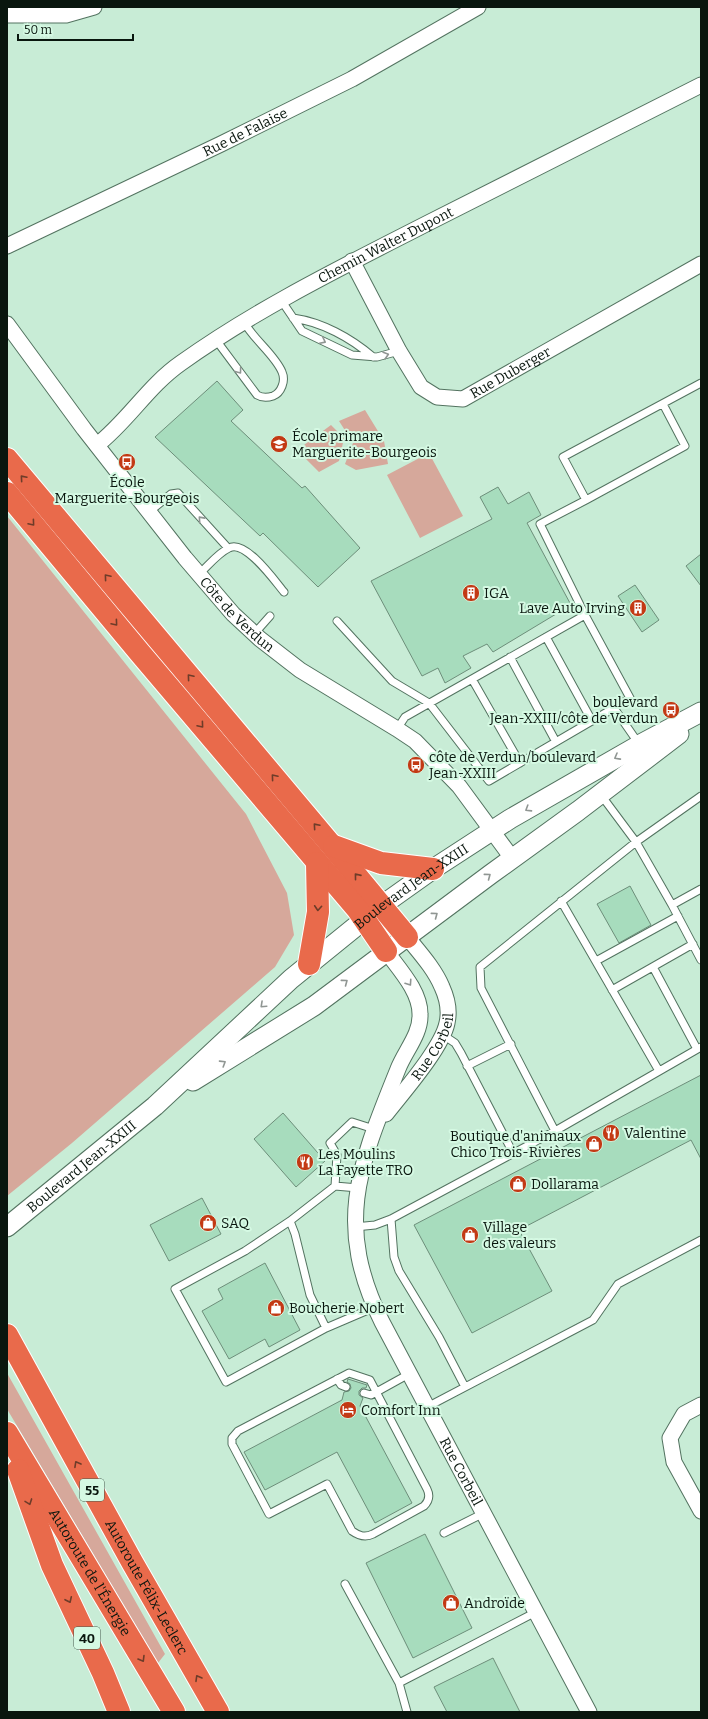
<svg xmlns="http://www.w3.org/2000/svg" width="708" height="1719" font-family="Bitter,serif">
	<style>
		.green { fill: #d6a89b }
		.building { fill: #a7dcbd; stroke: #6d8e7a }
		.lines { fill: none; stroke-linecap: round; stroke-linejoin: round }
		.service-casing { stroke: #537360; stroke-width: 9 }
		.minor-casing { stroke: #537360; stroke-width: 17 }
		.tertiary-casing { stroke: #537360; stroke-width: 21 }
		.motorway-casing { stroke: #fff; stroke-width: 24 }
		.service { stroke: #fff; stroke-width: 7 }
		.minor { stroke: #fff; stroke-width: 15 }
		.tertiary { stroke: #fff; stroke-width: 19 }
		.motorway { stroke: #e96a4b; stroke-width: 22 }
		.oneway { stroke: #909693 }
		.oneway2 { stroke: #6e3c29 }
		.labels { text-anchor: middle; stroke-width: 4; stroke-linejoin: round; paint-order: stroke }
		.shield { fill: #d5f9e3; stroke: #465a4e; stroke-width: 1 }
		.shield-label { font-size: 13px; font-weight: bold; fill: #09160e }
		.street-label { font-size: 14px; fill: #09160e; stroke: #d5f9e3 }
		.poi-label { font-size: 14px; fill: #09160e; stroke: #d5f9e3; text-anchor: start }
	</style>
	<rect width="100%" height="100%" fill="#c8ecd6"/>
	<path class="green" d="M365 410 384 441 388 464 356 470 345 464 353 443 339 421Z
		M331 425 344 438 339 461 319 472 304 457V445Z
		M429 453 463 516 420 538 387 475Z
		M7 516 246 814 287 893 294 935 275 967 72 1143 7 1196Z
		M7 1373 165 1654 158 1663 7 1409Z"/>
	<path class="building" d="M217 381 243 410 231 421 302 488 305 486 360 548 318 587 263 533 260 536 155 437Z
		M498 487 508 504 529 492 541 515 527 523 571 605 493 652 487 644 463 656 471 668 445 683 438 668 422 676 371 581 492 519 480 497Z
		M701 554V586L686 566Z
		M635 585 659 620 642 632 618 596Z
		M630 886 651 925 619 943 597 904Z
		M701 1075V1159L691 1140 519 1230 552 1291 472 1333 414 1225Z
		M283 1113 325 1161 296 1187 254 1139Z
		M202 1198 221 1234 169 1261 150 1225Z
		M265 1263 300 1330 269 1347 265 1339 229 1359 202 1311 223 1299 218 1289Z
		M348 1379 367 1385 366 1388H362L359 1391V1395L363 1398 360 1406 412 1503 375 1523 337 1452 265 1490 244 1452 342 1400 344 1392 349 1391 351 1388 350 1384 347 1382Z
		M425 1534 472 1628 413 1658 366 1563Z
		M493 1658 520 1712H447L434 1687Z"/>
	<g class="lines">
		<defs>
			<path id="service" d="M281 300 302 331 352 355 377 357 399 351
				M293 318C322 322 351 338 373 357
				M216 340 257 395C262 398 267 398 273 396 281 393 286 381 282 372 275 355 254 340 244 322
				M586 500 685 446 663 404
				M149 512 171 494 178 493 228 548
				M199 574C208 566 218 553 229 548 245 539 274 580 284 592
				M337 621 392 681 429 703 489 781 614 708
				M254 634 270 616
				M546 637 592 721
				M510 657 556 742
				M472 679 520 763
				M397 729 405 717 585 615
				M639 744 614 708 630 698 585 615 540 524 586 500 563 457 701 383
				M601 795 636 842 672 905 701 889
				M561 901 659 1071
				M672 905 701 960
				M596 961 678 916
				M653 967 697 1049
				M612 990 693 944
				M443 1035 455 1043 461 1053 513 1153
				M467 1066 511 1044
				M555 1131 481 988 480 967 636 842 701 796
				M358 1188 335 1186 337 1155 330 1143 352 1122 374 1129
				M391 1219 394 1257 399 1271 439 1337 465 1387
				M290 1221 295 1234 310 1295 326 1328 375 1307
				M355 1227 375 1225 391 1219 555 1131 701 1047
				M326 1328 226 1382 175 1289 245 1251 290 1221 335 1186
				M349 1373 370 1380 427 1489C430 1495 429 1501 424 1506L373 1534C365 1538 359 1536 352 1531L327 1484 269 1514 232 1444V1438L238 1431Z
				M337 1379 341 1385 346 1387
				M364 1393 371 1395 409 1374
				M427 1407 593 1320 618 1284 701 1240
				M444 1533 484 1513
				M345 1584 399 1683 407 1712
				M399 1683 536 1612"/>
			<g id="minor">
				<path d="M7 15H66L94 7"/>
				<path id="s1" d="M7 246 221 144 352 79 478 7"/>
				<path id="s2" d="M352 261 399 351 421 387 437 397 463 399 701 264"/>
				<path id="s3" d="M7 324 84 429 185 558 233 614 260 639 300 670 397 729 415 741 459 786 512 858"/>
				<path id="s4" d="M97 445C128 421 148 386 181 363 258 308 344 266 428 223 519 177 610 131 701 85"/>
				<path id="s5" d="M386 951C399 969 420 991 420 1014 421 1034 405 1051 398 1069 360 1164 333 1223 382 1322L589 1712"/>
				<path id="s6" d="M386 1114C403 1092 442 1048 447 1023 450 1010 447 998 442 987 434 968 419 952 407 937"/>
				<path d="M701 1405 684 1414 670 1438 674 1462 701 1511"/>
			</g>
			<g id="tertiary">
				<path d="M193 1081 314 1006 491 874 578 811 679 734"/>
				<path id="s7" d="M7 1227 155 1106 291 979 381 906 433 869 510 819 639 745 701 712"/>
			</g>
			<g id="motorway">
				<path d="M7 459 332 846 407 937"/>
				<path d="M7 493 140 653 358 910 386 951"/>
				<path d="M334 846 381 863 433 869"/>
				<path d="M309 964 318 912 317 863"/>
				<path id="s8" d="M7 1335 132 1562 218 1712"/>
				<path id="s9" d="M7 1433 174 1712"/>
				<path d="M18 1470 52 1565 103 1673 119 1712"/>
			</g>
		</defs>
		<use href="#service" class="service-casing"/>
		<use href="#minor" class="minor-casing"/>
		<use href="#tertiary" class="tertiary-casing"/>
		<use href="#motorway" class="motorway-casing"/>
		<use href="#service" class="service"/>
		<use href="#minor" class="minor"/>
		<use href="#tertiary" class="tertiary"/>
		<use href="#motorway" class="motorway"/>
	</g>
	<defs><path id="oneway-chevron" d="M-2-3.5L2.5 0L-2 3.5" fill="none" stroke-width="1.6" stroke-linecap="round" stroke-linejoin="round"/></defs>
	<g class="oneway">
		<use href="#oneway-chevron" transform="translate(323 341) rotate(26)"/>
		<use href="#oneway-chevron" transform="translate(386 355) rotate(-16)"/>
		<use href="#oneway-chevron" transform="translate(239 371) rotate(54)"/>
		<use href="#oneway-chevron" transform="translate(201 519) rotate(-132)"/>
		<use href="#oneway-chevron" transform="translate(617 757) rotate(151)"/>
		<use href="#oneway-chevron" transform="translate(528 809) rotate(148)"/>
		<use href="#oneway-chevron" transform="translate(488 876) rotate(-37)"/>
		<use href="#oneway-chevron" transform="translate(435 915) rotate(-37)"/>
		<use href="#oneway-chevron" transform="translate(345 982) rotate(-37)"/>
		<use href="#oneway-chevron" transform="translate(409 983) rotate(56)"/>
		<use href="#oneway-chevron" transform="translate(263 1005) rotate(137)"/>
		<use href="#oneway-chevron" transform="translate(223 1063) rotate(-32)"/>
	</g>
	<g class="oneway2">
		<use href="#oneway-chevron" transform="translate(23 478) rotate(-131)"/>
		<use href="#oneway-chevron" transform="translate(32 523) rotate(50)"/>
		<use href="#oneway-chevron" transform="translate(107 577) rotate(-130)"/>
		<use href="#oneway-chevron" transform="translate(115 623) rotate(50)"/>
		<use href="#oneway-chevron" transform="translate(190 677) rotate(-130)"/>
		<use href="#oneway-chevron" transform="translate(201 725) rotate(50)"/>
		<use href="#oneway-chevron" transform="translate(274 777) rotate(-130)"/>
		<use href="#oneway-chevron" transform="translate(316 826) rotate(-131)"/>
		<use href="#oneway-chevron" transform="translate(357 876) rotate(-129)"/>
		<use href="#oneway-chevron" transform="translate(318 908) rotate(94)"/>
		<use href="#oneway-chevron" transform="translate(77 1464) rotate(-119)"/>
		<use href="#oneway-chevron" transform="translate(29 1502) rotate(70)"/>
		<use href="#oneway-chevron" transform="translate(69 1600) rotate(65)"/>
		<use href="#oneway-chevron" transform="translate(142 1659) rotate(59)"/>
		<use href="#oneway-chevron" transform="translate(198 1678) rotate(-120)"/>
	</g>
	<defs>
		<symbol id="school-disc" viewBox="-11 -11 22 22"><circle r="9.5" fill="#c33914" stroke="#d5f9e3"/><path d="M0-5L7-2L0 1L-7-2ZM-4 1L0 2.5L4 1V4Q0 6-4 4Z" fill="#fff"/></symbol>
		<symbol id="bus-disc" viewBox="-11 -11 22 22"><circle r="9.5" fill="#c33914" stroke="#d5f9e3"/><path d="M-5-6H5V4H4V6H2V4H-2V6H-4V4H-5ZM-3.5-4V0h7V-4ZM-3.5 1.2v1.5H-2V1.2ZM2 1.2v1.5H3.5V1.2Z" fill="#fff"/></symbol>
		<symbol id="building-disc" viewBox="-11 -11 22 22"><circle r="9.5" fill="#c33914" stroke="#d5f9e3"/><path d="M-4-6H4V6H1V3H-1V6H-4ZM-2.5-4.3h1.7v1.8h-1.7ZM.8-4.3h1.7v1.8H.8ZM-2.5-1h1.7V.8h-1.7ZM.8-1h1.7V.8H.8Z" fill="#fff"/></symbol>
		<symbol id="restaurant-disc" viewBox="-11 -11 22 22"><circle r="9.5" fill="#c33914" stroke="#d5f9e3"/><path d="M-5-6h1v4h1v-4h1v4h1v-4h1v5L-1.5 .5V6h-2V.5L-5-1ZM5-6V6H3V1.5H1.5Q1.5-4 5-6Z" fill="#fff"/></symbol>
		<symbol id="shop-disc" viewBox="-11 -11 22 22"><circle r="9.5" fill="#c33914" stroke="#d5f9e3"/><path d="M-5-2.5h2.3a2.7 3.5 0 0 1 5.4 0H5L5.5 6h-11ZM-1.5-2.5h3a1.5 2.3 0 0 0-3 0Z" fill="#fff"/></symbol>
		<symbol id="hotel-disc" viewBox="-11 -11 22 22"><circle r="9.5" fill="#c33914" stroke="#d5f9e3"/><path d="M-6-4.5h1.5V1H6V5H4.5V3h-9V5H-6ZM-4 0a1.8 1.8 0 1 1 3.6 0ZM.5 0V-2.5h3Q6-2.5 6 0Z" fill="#fff"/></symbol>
	</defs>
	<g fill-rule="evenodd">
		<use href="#school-disc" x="269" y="434" width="20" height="20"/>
		<use href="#bus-disc" x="117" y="452" width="20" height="20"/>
		<use href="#building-disc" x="461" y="583" width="20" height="20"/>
		<use href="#building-disc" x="628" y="598" width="20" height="20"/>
		<use href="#bus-disc" x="661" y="700" width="20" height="20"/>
		<use href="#bus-disc" x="406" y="755" width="20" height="20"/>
		<use href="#restaurant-disc" x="601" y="1123" width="20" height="20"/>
		<use href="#shop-disc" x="584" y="1134" width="20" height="20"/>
		<use href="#restaurant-disc" x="295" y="1152" width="20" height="20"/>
		<use href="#shop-disc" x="508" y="1174" width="20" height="20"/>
		<use href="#shop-disc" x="198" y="1213" width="20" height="20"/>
		<use href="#shop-disc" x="460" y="1225" width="20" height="20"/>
		<use href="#shop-disc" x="266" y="1298" width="20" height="20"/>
		<use href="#hotel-disc" x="338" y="1400" width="20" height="20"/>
		<use href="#shop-disc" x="441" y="1593" width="20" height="20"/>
	</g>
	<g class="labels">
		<g class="shield">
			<rect x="80" y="1479" width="24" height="22" rx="3"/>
			<rect x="74" y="1627" width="26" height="22" rx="3"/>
		</g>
		<g class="shield-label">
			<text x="92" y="1495">55</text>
			<text x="87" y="1643">40</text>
		</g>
		<g class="street-label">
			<text dy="5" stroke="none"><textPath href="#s1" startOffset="264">Rue de Falaise</textPath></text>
			<text dy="5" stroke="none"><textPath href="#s4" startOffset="354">Chemin Walter Dupont</textPath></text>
			<text dy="5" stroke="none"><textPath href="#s2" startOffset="243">Rue Duberger</textPath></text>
			<text dy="5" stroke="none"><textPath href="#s3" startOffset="371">Côte de Verdun</textPath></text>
			<text dy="5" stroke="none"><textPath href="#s7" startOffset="529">Boulevard Jean-XXIII</textPath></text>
			<text dy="5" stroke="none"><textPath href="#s6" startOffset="83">Rue Corbeil</textPath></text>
			<text dy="5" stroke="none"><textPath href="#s7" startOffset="96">Boulevard Jean-XXIII</textPath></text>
			<text dy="5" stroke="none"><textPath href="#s5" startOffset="566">Rue Corbeil</textPath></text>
			<text dy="5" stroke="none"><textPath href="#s9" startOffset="162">Autoroute de l'Énergie</textPath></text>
			<text dy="5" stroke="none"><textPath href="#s8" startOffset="288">Autoroute Félix-Leclerc</textPath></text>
		</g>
		<g class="poi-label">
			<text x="292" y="441">École primare<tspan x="292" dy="16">Marguerite-Bourgeois</tspan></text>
			<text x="127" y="487" text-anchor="middle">École<tspan x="127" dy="16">Marguerite-Bourgeois</tspan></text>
			<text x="484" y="598">IGA</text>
			<text x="625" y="613" text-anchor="end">Lave Auto Irving</text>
			<text x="658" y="707" text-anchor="end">boulevard<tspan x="658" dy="16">Jean-XXIII/côte de Verdun</tspan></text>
			<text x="429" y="762">côte de Verdun/boulevard<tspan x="429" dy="16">Jean-XXIII</tspan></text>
			<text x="624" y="1138">Valentine</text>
			<text x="581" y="1141" text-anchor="end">Boutique d'animaux<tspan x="581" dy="16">Chico Trois-Rivières</tspan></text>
			<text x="318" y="1159">Les Moulins<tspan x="318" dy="16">La Fayette TRO</tspan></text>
			<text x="531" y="1189">Dollarama</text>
			<text x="221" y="1228">SAQ</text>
			<text x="483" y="1232">Village<tspan x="483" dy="16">des valeurs</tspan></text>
			<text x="289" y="1313">Boucherie Nobert</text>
			<text x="361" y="1415">Comfort Inn</text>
			<text x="464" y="1608">Androïde</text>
		</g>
	</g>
	<rect width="708" height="1719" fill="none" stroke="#09160e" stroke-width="16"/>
	<path d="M18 34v6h115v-6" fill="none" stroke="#09160e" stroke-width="2"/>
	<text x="24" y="34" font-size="12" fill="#09160e" stroke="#d5f9e3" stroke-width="3" paint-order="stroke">50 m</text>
</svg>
